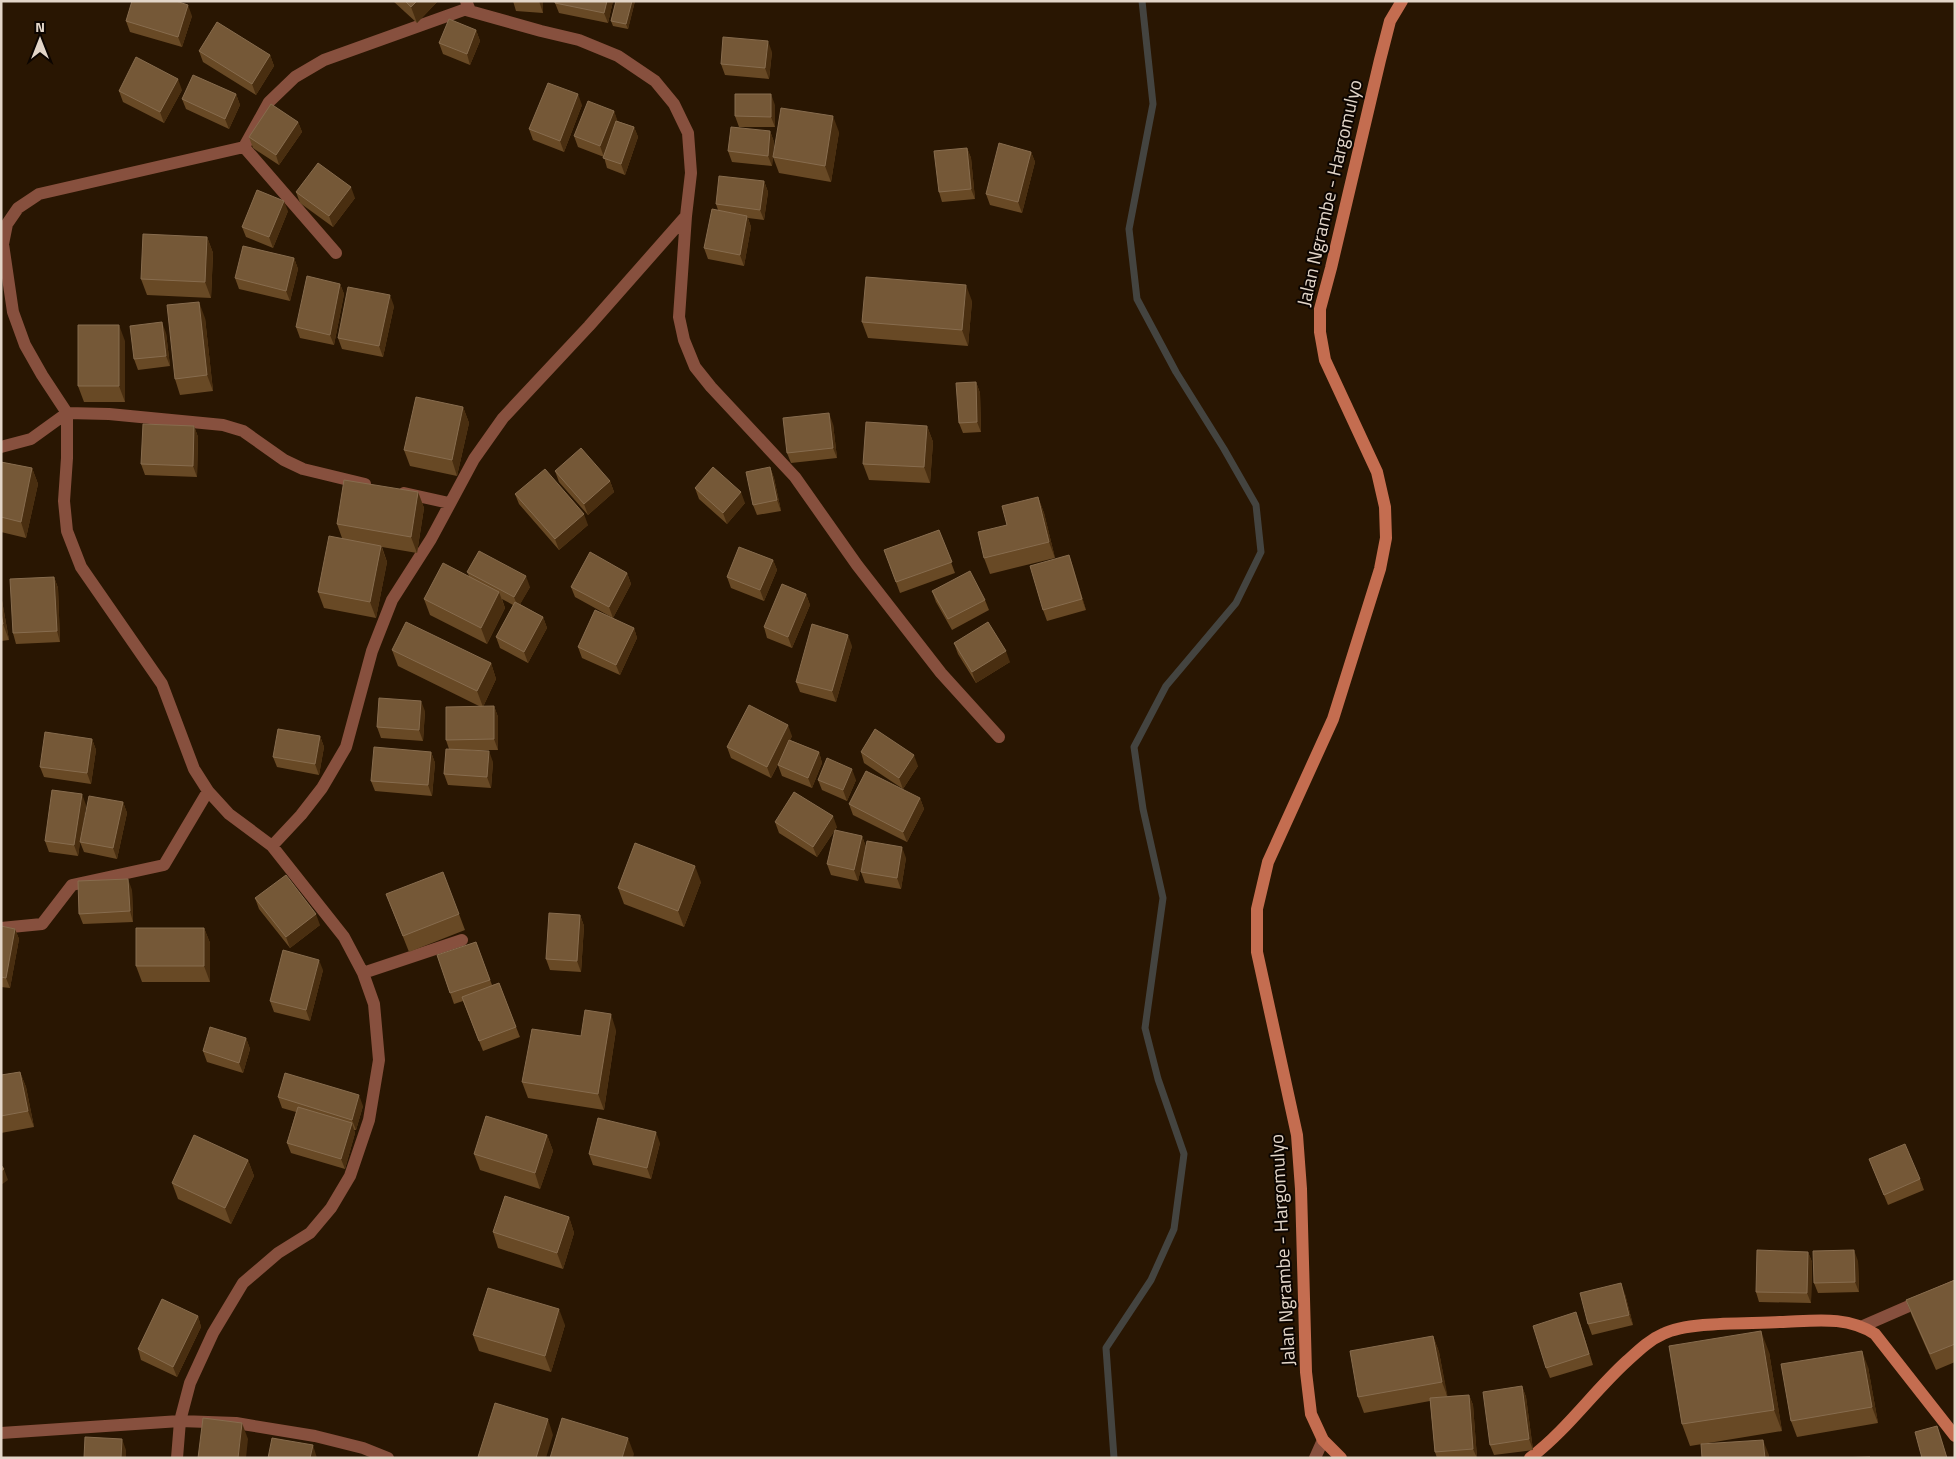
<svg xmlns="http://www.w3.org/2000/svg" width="1956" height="1459" font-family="'Titillium Web',sans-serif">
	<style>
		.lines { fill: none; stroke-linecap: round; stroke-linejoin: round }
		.stream { stroke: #444440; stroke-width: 7 }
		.minor { stroke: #87503e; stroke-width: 12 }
		.secondary { stroke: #c46d50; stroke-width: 12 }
		.wall { fill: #684925 }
		.shaded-wall { fill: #492e10 }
		.building { fill: #755837; stroke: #876c4e }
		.labels { text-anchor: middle; stroke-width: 4; stroke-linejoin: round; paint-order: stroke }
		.street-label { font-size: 19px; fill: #e3d6c9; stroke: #0c0501 }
	</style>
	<rect width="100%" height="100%" fill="#291602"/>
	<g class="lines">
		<path class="stream" d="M1114 1458 1106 1348 1151 1280 1174 1229 1184 1154 1158 1079 1145 1028 1163 898 1143 809 1134 747 1166 686 1236 603 1261 552 1256 505 1224 449 1176 372 1137 299 1129 229 1153 104 1142 1"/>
		<path class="minor" d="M244 147 336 253
			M686 216 679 317 684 340 695 367 711 387 795 477 857 565 941 673 999 737
			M67 413V458L64 501 67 531 81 567 162 684 194 769 208 791 229 814 272 846
			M1 447 31 439 67 413
			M365 484 303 469 284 460 243 431 223 425 109 414 67 413 42 375 25 345 13 312 3 244 7 224 18 208 39 194 244 147 269 102 295 77 324 60 469 8
			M404 493 449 503
			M1 928 42 924 72 885 164 865 208 791
			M363 973 462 940
			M1863 1326 1955 1286
			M1 1433 180 1421 177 1458
			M388 1458 363 1448 315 1436 236 1423 180 1421 190 1383 213 1333 243 1283 278 1253 310 1233 331 1208 350 1176 369 1120 379 1060 374 1004 363 973 344 937 272 846 301 815 322 788 346 747 372 651 392 600 431 539 474 459 503 418 589 326 686 216 691 173 688 133 674 104 655 81 618 56 579 40 541 31 466 10 469 8 466 1
			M1315 1458 1323 1440"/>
		<path class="secondary" d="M1341 1458 1323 1440 1311 1414 1306 1372 1301 1189 1297 1135 1257 952V909L1268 862 1333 719 1380 569 1386 538 1385 507 1377 472 1325 360 1320 332V309L1331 268 1380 60 1390 21 1402 1
			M1530 1458C1567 1430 1593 1392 1627 1361 1638 1351 1649 1340 1663 1334 1689 1321 1749 1324 1780 1322 1813 1321 1846 1315 1875 1334L1955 1436"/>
	</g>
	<path class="wall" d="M393 1H438L417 23Z
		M513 1H543V13L516 11Z
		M555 1H613L608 23 559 13 555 3Z
		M616 1H635L628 29 613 26 611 21Z
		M192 16 182 47 130 32 126 21Z
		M476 30 480 41 470 65 443 54 439 43Z
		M199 51 270 55 274 66 256 95 203 62Z
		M772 52 769 79 725 75 721 64Z
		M182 90 164 123 123 102 119 91Z
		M236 94 240 105 229 129 186 109 182 99Z
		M582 105 564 152 533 140 529 129Z
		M775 105V127H739L735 116Z
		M614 111 617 121 634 127 638 137 625 175 607 168 604 157 578 147 574 136Z
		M298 122 302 132 279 165 253 148 249 137Z
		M770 131 774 142 772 166 732 162 728 151Z
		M839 132 831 182 779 173 773 157Z
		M967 148 971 158 975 199 942 202 939 192Z
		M1031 152 1035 162 1022 213 990 205 986 194Z
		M764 181 768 192 764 220 748 218 751 227 744 266 708 259 704 248 718 210 716 204Z
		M296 192 355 198 333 227 300 203Z
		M288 211 273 248 246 237 242 227Z
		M207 237 213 253 211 298 147 295 141 279Z
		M294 258 298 269 290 301 239 289 235 278Z
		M340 284 344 294 334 345 300 338 296 327Z
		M972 301 968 346 868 338 862 322Z
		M394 306 383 357 342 349 338 338Z
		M205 318 213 391 180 395 175 379Z
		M166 333 170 366 138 370 134 359Z
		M125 341V402H84L78 386Z
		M976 382 980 393 981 432 963 433 959 423Z
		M463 407 469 423 457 476 410 466 404 450Z
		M833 424 837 458 791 463 787 453Z
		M194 426 198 437 197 477 145 475 141 464Z
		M927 426 933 442 930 483 869 480 863 464Z
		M1 462 32 468 38 484 26 538 1 532Z
		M770 467 774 478 781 511 757 515 753 505Z
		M555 471 610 481 614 492 588 515 559 482Z
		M695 488 745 503 727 524 699 499Z
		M418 492 424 508 417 553 382 547 387 562 376 618 324 608 318 592 342 538 337 524Z
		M515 494 588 525 559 550 519 504Z
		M1038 497 1044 513 1055 558 990 574 984 558 1007 525Z
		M939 530 955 573 900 593 884 550Z
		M1069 555 1086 610 1047 621 1043 610Z
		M773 560 777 570 764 601 731 588 727 577Z
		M467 572 530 587 520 604 543 617 547 628 528 663 500 648 496 637 513 605 502 599 505 608 487 644 430 615 424 599 469 576Z
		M627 573 631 584 613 618 575 597 571 587Z
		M54 577 58 588 60 642 16 644 13 633Z
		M932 591 985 600 989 610 952 630 936 602Z
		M806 594 810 605 792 648 767 638 764 627Z
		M1 595 9 640 1 641Z
		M634 628 637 638 620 675 582 658 578 647Z
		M954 643 1010 662 976 683 958 654Z
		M852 646 836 702 800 692 796 682Z
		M392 650 491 663 496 679 483 707 494 706 498 717V750H469L493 762 491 788 448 785 444 774 449 749 446 740 481 707 398 666Z
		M425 711 423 741 381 738 377 727Z
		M320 736 324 747 319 775 277 767 273 757Z
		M792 736 790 740 819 752 822 763 812 788 782 776 778 765 786 749 771 778 731 758 727 747Z
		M92 739 96 750 91 784 44 777 40 767Z
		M431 752 435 763 432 796 375 791 371 781Z
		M861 752 918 766 903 789 864 763Z
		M818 780H856L847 801 822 790Z
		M920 798 924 809 907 842 853 815 849 804Z
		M123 802 127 813 117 859 84 852 80 842 78 856 49 852 45 841 86 805 81 838Z
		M775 822 837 827 817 857 779 833Z
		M862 836 866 847 858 881 831 875 827 864Z
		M906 858 901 889 865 883 861 872Z
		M701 882 684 927 624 904 618 888Z
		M132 890 133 922 83 924 79 914Z
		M386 894 459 914 465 930 409 952Z
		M255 898 320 925 290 948 259 909Z
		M580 915 584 926 581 972 550 970 546 959Z
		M1 926 15 929 19 939 10 988 1 987Z
		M204 928 210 943V982H142L136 966Z
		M476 942 492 985 499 983 520 1037 483 1051 463 1001 454 1004 437 955Z
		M323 970 310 1021 274 1012 270 1001Z
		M616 1030 604 1110 528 1098 522 1082Z
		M246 1038 250 1049 243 1073 207 1062 203 1051Z
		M20 1072 26 1087 34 1127 1 1133V1075Z
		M278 1097 363 1106 356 1130H354L355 1133 345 1169 291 1153 287 1143 296 1112 282 1108Z
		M547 1135 553 1151 540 1189 480 1170 474 1154Z
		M660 1143 651 1179 593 1165 589 1154Z
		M1869 1159 1920 1179 1924 1190 1888 1205Z
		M248 1160 254 1176 231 1224 178 1199 172 1183Z
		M569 1217 574 1233 563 1269 498 1248 493 1232Z
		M1808 1252 1812 1262 1811 1303 1759 1302 1756 1292Z
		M1858 1261 1859 1292 1818 1293 1814 1283Z
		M1955 1280V1362L1936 1370 1912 1316 1906 1300Z
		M1625 1294 1633 1325 1592 1335 1588 1324Z
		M198 1316 201 1327 177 1377 141 1360 138 1349Z
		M1580 1323 1593 1365 1550 1378 1546 1368Z
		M565 1325 551 1372 479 1351 473 1335Z
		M1433 1336 1439 1352 1447 1396 1469 1395 1473 1405 1477 1458H1437L1435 1452 1430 1401 1364 1413 1358 1397Z
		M1769 1352 1782 1431 1690 1446 1682 1424Z
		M1868 1367 1878 1423 1797 1437 1791 1421Z
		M1522 1386 1526 1397 1533 1450 1494 1455 1490 1445Z"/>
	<path class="shaded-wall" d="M417 1H438L417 23 411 7Z
		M539 1H543V13Z
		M607 1H613L608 23 604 13Z
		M632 1H635L628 29 626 24Z
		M188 5 192 16 182 47 178 37Z
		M476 30 480 41 470 65 467 54Z
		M768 41 772 52 769 79 765 68Z
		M270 55 274 66 256 95 252 84Z
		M178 79 182 90 164 123 160 112Z
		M236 94 240 105 229 129 225 119Z
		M578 94 582 105 564 152 560 141Z
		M771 94 775 105V127L771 117Z
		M614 111 618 122 604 157 600 146Z
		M833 116 839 132 831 182 825 166Z
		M298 122 302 132 279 165 276 155Z
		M634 127 638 137 625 175 621 164Z
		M770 131 774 142 772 166 768 156Z
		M967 148 971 158 975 199 971 189Z
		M1031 152 1035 162 1022 213 1018 202Z
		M764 181 768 192 764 220 760 210Z
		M351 187 355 198 333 227 329 216Z
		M284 201 288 211 273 248 269 237Z
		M747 216 751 227 744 266 740 255Z
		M207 237 213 253 211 298 205 282Z
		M294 258 298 269 290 301 286 291Z
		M340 284 344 294 334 345 330 335Z
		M966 285 972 301 968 346 962 330Z
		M390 295 394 306 383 357 379 346Z
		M199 302 205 318 213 391 207 375Z
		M162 322 166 333 170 366 166 356Z
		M119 325 125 341V402L119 386Z
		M976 382 980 393 981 432 977 422Z
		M463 407 469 423 457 476 452 460Z
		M829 413 833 424 837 458 833 448Z
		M194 426 198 437 197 477 193 466Z
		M927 426 933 442 930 483 924 467Z
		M770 467 774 478 781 511 777 500Z
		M32 468 38 484 26 538 21 522Z
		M610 481 614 492 588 515 584 504Z
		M418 492 424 508 417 553 411 537Z
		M741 492 745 503 727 524 723 513Z
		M1038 497 1044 513 1055 558 1049 542Z
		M584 514 588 525 559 550 555 539Z
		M381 546 387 562 376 618 370 602Z
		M1069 555 1073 566 1086 610 1082 599Z
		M773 560 777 570 764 601 760 590Z
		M627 573 631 584 613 618 609 607Z
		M526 576 530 587 518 608 514 597Z
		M54 577 58 588 60 642 57 631Z
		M499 592 505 608 487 644 481 628Z
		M806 594 810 605 792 648 788 637Z
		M1 595 9 640 3 624 1 613Z
		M543 617 547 628 528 663 524 652Z
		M634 628 637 638 620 675 616 665Z
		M848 635 852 646 836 702 832 691Z
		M1006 651 1010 662 976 683 972 672Z
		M491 663 496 679 483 707 477 691Z
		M421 701 425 711 423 741 419 730Z
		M494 706 498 717V750L494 739Z
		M788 725 792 736 771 778 767 767Z
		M320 736 324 747 319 775 315 764Z
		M92 739 96 750 91 784 87 773Z
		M489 751 493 762 491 788 487 777Z
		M431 752 435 763 432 796 428 785Z
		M819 752 822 763 812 788 808 778Z
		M914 755 918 766 903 789 899 778Z
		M852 769 856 780 847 801 843 790Z
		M82 794 86 805 78 856 74 845Z
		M920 798 924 809 907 842 903 832Z
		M123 802 127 813 117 859 113 848Z
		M833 816 837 827 817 857 813 847Z
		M862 836 866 847 858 881 854 870Z
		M902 847 906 858 901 889 897 878Z
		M695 866 701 882 684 927 678 911Z
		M128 879 132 890 133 922 130 911Z
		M316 914 320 925 290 948 286 937Z
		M580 915 584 926 581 972 577 961Z
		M204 928 210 943V982L204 966Z
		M15 929 19 939 10 988 6 978Z
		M319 960 323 970 310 1021 306 1010Z
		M611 1014 616 1030 604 1110 598 1094Z
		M246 1038 250 1049 243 1073 239 1063Z
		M20 1072 26 1087 34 1127 28 1111Z
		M359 1095 363 1106 356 1130 352 1120Z
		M352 1123 355 1133 345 1169 341 1159Z
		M656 1132 660 1143 651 1179 647 1168Z
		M547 1135 553 1151 540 1189 535 1173Z
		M248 1160 254 1176 231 1224 225 1208Z
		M4 1169 8 1180 1 1185V1171Z
		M569 1217 574 1233 563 1269 557 1253Z
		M1854 1250 1858 1261 1859 1292 1855 1282Z
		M1808 1252 1812 1262 1811 1303 1807 1293Z
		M1621 1283 1625 1294 1633 1325 1629 1315Z
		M559 1309 565 1325 551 1372 545 1356Z
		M198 1316 201 1327 177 1377 173 1367Z
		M1761 1331 1769 1352 1782 1431 1774 1410Z
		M1433 1336 1439 1352 1448 1398 1442 1382Z
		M1862 1351 1868 1367 1878 1423 1872 1407Z
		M1522 1386 1526 1397 1533 1450 1529 1439Z
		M1469 1395 1473 1405 1477 1458 1473 1449Z
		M548 1419 553 1435 546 1458H536Z
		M242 1423 248 1439 246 1458H238Z
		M1937 1426 1941 1436 1947 1458Z
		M628 1438 634 1454 633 1458H622Z
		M122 1439 126 1450V1458H121Z
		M1763 1440 1769 1455V1458H1765Z
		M313 1445 317 1458H310Z"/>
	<path class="building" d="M132 1H176L188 5 178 37 126 21Z
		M405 1H417L411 7Z
		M555 1H607L604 13 555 3Z
		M616 1H632L626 24 611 21Z
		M449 19 476 30 467 54 439 43Z
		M217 22 270 55 252 84 199 51Z
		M723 37 768 41 765 68 721 64Z
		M136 57 178 79 160 112 119 91Z
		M193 75 236 94 225 119 182 99Z
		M548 83 578 94 560 141 529 129Z
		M735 94H771V117L735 116Z
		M588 101 614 111 600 146 574 136Z
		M271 104 298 122 276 155 249 137Z
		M781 108 833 116 825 166 773 157Z
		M616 121 634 127 621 164 603 158Z
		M731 127 770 131 768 156 728 151Z
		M999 143 1031 152 1018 202 986 194Z
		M967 148 971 189 939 192 934 151Z
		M318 163 351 187 329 216 296 192Z
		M719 176 764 181 760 210 716 204Z
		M257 190 284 201 269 237 242 227Z
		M712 209 747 216 740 255 704 248Z
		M143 234 207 237 205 282 141 279Z
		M243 246 294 258 286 291 235 278Z
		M307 276 340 284 330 335 296 327Z
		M866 277 966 285 962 330 862 322Z
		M348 287 390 295 379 346 338 338Z
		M199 302 207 375 175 379 167 305Z
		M162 322 166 356 134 359 130 326Z
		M78 325H119V386H78Z
		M976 382 977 422 959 423 956 383Z
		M416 397 463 407 452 460 404 450Z
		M829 413 833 448 787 453 783 418Z
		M866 422 927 426 924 467 863 464Z
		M143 424 194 426 193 466 141 464Z
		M581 448 610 481 584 504 555 471Z
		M1 462 32 468 21 522 1 517Z
		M713 467 741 492 723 513 695 488Z
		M770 467 777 500 753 505 746 472Z
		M545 469 584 514 555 539 515 494Z
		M344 480 418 492 411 537 337 524Z
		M1038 497 1049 542 984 558 978 532 1007 525 1002 506Z
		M939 530 952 562 896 582 884 550Z
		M329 536 381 546 370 602 318 592Z
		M739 547 773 560 760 590 727 577Z
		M479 551 526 576 514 597 467 572Z
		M590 552 627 573 609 607 571 587Z
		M1069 555 1082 599 1043 610 1030 566Z
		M443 563 499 592 481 628 424 599Z
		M970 571 985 600 948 619 932 591Z
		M54 577 57 631 13 633 10 579Z
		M782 584 806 594 788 637 764 627Z
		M515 602 543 617 524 652 496 637Z
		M595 610 634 628 616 665 578 647Z
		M1 613 3 624H1Z
		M406 622 491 663 477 691 392 650Z
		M988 622 1006 651 972 672 954 643Z
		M812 624 848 635 832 691 796 682Z
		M379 698 421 701 419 730 377 727Z
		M749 705 788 725 767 767 727 747Z
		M494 706V739L446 740V707Z
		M278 729 320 736 315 764 273 757Z
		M875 729 914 755 899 778 861 752Z
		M45 732 92 739 87 773 40 767Z
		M789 740 819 752 808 778 778 765Z
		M374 747 431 752 428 785 371 781Z
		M446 749 489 751 487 777 444 774Z
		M827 758 852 769 843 790 818 780Z
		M866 771 920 798 903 832 849 804Z
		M52 790 82 794 74 845 45 841Z
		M794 792 833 816 813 847 775 822Z
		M89 796 123 802 113 848 80 842Z
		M835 830 862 836 854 870 827 864Z
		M867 841 902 847 897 878 861 872Z
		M635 843 695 866 678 911 618 888Z
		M443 872 459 914 403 936 386 894Z
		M286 875 316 914 286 937 255 898Z
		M128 879 130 911 79 914 78 881Z
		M549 913 580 915 577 961 546 959Z
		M1 926 15 929 6 978 1 977Z
		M136 928H204V966H136Z
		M476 942 490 980 450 993 437 955Z
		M283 950 319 960 306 1010 270 1001Z
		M499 983 516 1027 479 1041 462 997Z
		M585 1010 611 1014 598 1094 522 1082 532 1029 581 1036Z
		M210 1027 246 1038 239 1063 203 1051Z
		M20 1072 28 1111 1 1116V1075Z
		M285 1073 359 1095 352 1120 278 1097Z
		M298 1107 352 1123 341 1159 287 1143Z
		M486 1116 547 1135 535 1173 474 1154Z
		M598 1118 656 1132 647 1168 589 1154Z
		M194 1135 248 1160 225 1208 172 1183Z
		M1905 1144 1920 1179 1884 1195 1869 1159Z
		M1 1165 4 1169 1 1171Z
		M505 1196 569 1217 557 1253 493 1232Z
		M1757 1250 1808 1252 1807 1293 1756 1292Z
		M1854 1250 1855 1282 1814 1283 1813 1251Z
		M1955 1280V1344L1930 1354 1906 1300Z
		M1621 1283 1629 1315 1588 1324 1580 1293Z
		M488 1288 559 1309 545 1356 473 1335Z
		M162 1299 198 1316 173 1367 138 1349Z
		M1576 1312 1589 1354 1546 1368 1533 1326Z
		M1761 1331 1774 1410 1682 1424 1669 1346Z
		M1433 1336 1442 1382 1358 1397 1350 1351Z
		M1862 1351 1872 1407 1791 1421 1781 1364Z
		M1522 1386 1529 1439 1490 1445 1483 1392Z
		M1469 1395 1473 1449 1435 1452 1430 1398Z
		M495 1403 548 1419 536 1458 478 1457Z
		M203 1418 242 1423 238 1458H198Z
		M562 1418 628 1438 622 1458H550Z
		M1937 1426 1947 1458H1922L1915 1432Z
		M85 1437 122 1439 121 1458H84Z
		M272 1438 313 1445 310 1458H268Z
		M1763 1440 1765 1458H1702L1701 1444Z
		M1870 1457V1458H1835Z"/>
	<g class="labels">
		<g class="street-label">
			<text transform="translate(1329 193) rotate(-77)" y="7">Jalan Ngrambe - Hargomulyo</text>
			<text transform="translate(1282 1250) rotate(-93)" y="7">Jalan Ngrambe - Hargomulyo</text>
		</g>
	</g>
	<rect width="1956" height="1459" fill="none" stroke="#e3d6c9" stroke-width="5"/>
	<g transform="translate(40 40)" stroke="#0c0501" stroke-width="4" paint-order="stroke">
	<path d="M0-4L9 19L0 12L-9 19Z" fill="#e3d6c9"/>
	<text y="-8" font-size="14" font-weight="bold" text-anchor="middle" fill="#e3d6c9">N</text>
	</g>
</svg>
